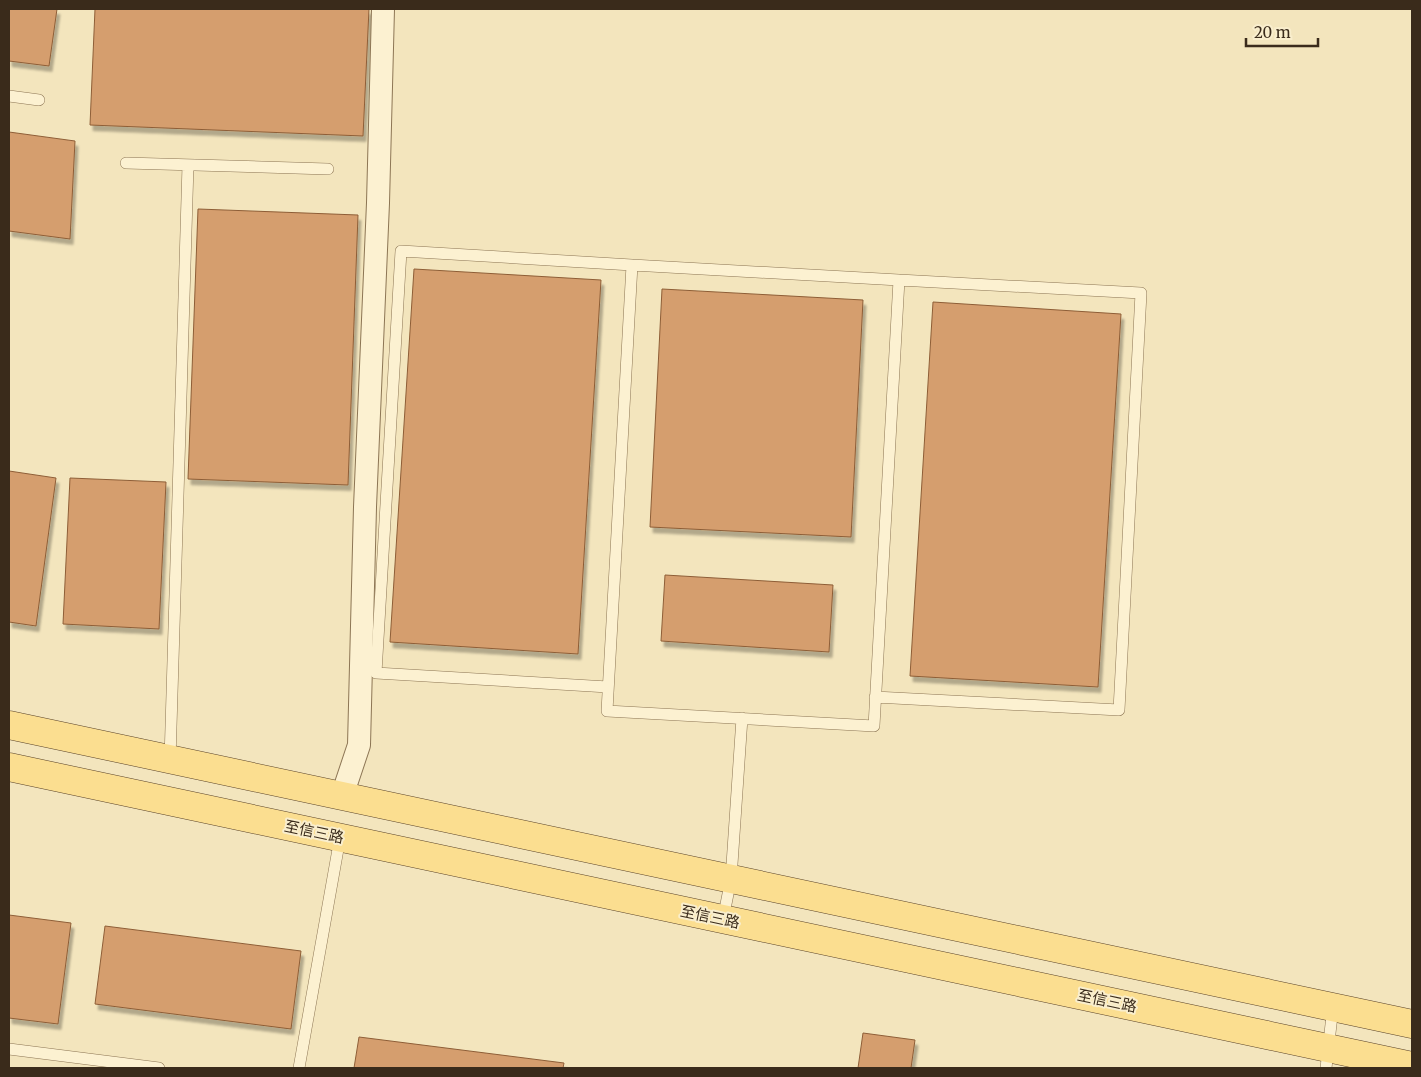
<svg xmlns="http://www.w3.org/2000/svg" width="1421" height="1077" font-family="Merriweather,'Noto Sans SC',serif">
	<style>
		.building { fill: #d59e6e; stroke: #8e5e37; filter: url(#shadow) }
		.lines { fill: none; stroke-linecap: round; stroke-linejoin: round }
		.lane-casing { stroke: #8c7554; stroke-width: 12 }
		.street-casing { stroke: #8c7554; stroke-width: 24 }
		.primary-casing { stroke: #594229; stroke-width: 29 }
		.lane { stroke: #fcf1d1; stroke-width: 11 }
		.street { stroke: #fcf1d1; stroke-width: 22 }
		.primary { stroke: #fbde90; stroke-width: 28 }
		.labels { text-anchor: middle; stroke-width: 4; stroke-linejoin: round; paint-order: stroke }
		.street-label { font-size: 15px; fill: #3a2b1b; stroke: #f9eecd }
	</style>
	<defs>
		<filter id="shadow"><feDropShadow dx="3" dy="5.5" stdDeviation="1" flood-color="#0004"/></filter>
	</defs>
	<rect width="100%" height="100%" fill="#f3e5bd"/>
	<path class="building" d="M9 9H57L49 66 9 61Z
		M95 9H369L363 136 90 125Z
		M9 132 75 141 70 239 9 231Z
		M198 209 358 215 348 485 188 479Z
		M414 269 601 280 578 654 390 642Z
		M662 289 863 300 851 537 650 527Z
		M933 302 1121 314 1098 687 910 676Z
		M9 471 56 478 36 626 9 622Z
		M70 478 166 482 159 629 63 624Z
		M665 575 833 585 829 652 661 641Z
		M9 915 71 923 58 1024 9 1018Z
		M105 926 301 951 291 1029 95 1004Z
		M863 1033 915 1040 911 1068H858Z
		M359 1037 564 1063 563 1068H354Z"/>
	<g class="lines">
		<defs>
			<path id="lane" d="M9 96 39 100
				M126 163 328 169
				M632 265 899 280 874 726 607 711Z
				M608 687 376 673 401 251 632 265
				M875 697 1119 710 1141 293 899 280
				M170 760 188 165
				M723 919 731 879 742 718
				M9 1049 159 1068
				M299 1068 340 838
				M1326 1068 1333 1007"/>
			<path id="street" d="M342 796 359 745 365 507 378 203 383 9"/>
			<path id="primary" d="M9 725 1412 1024
				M9 767 1412 1066"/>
		</defs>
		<use href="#lane" class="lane-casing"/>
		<use href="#street" class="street-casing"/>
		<use href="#primary" class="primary-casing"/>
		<use href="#lane" class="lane"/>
		<use href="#street" class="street"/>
		<use href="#primary" class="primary"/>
	</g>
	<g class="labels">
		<g class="street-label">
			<text transform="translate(314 832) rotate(12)" y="5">至信三路</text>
			<text transform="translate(710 917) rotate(12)" y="5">至信三路</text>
			<text transform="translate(1107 1001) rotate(12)" y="5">至信三路</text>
		</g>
	</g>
	<rect width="1421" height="1077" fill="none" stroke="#3a2b1b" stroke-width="20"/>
	<path d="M1246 38v8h72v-8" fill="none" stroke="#3a2b1b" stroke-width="2.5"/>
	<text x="1254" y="38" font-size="15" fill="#3a2b1b" stroke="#f9eecd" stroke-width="4" paint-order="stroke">20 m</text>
</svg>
